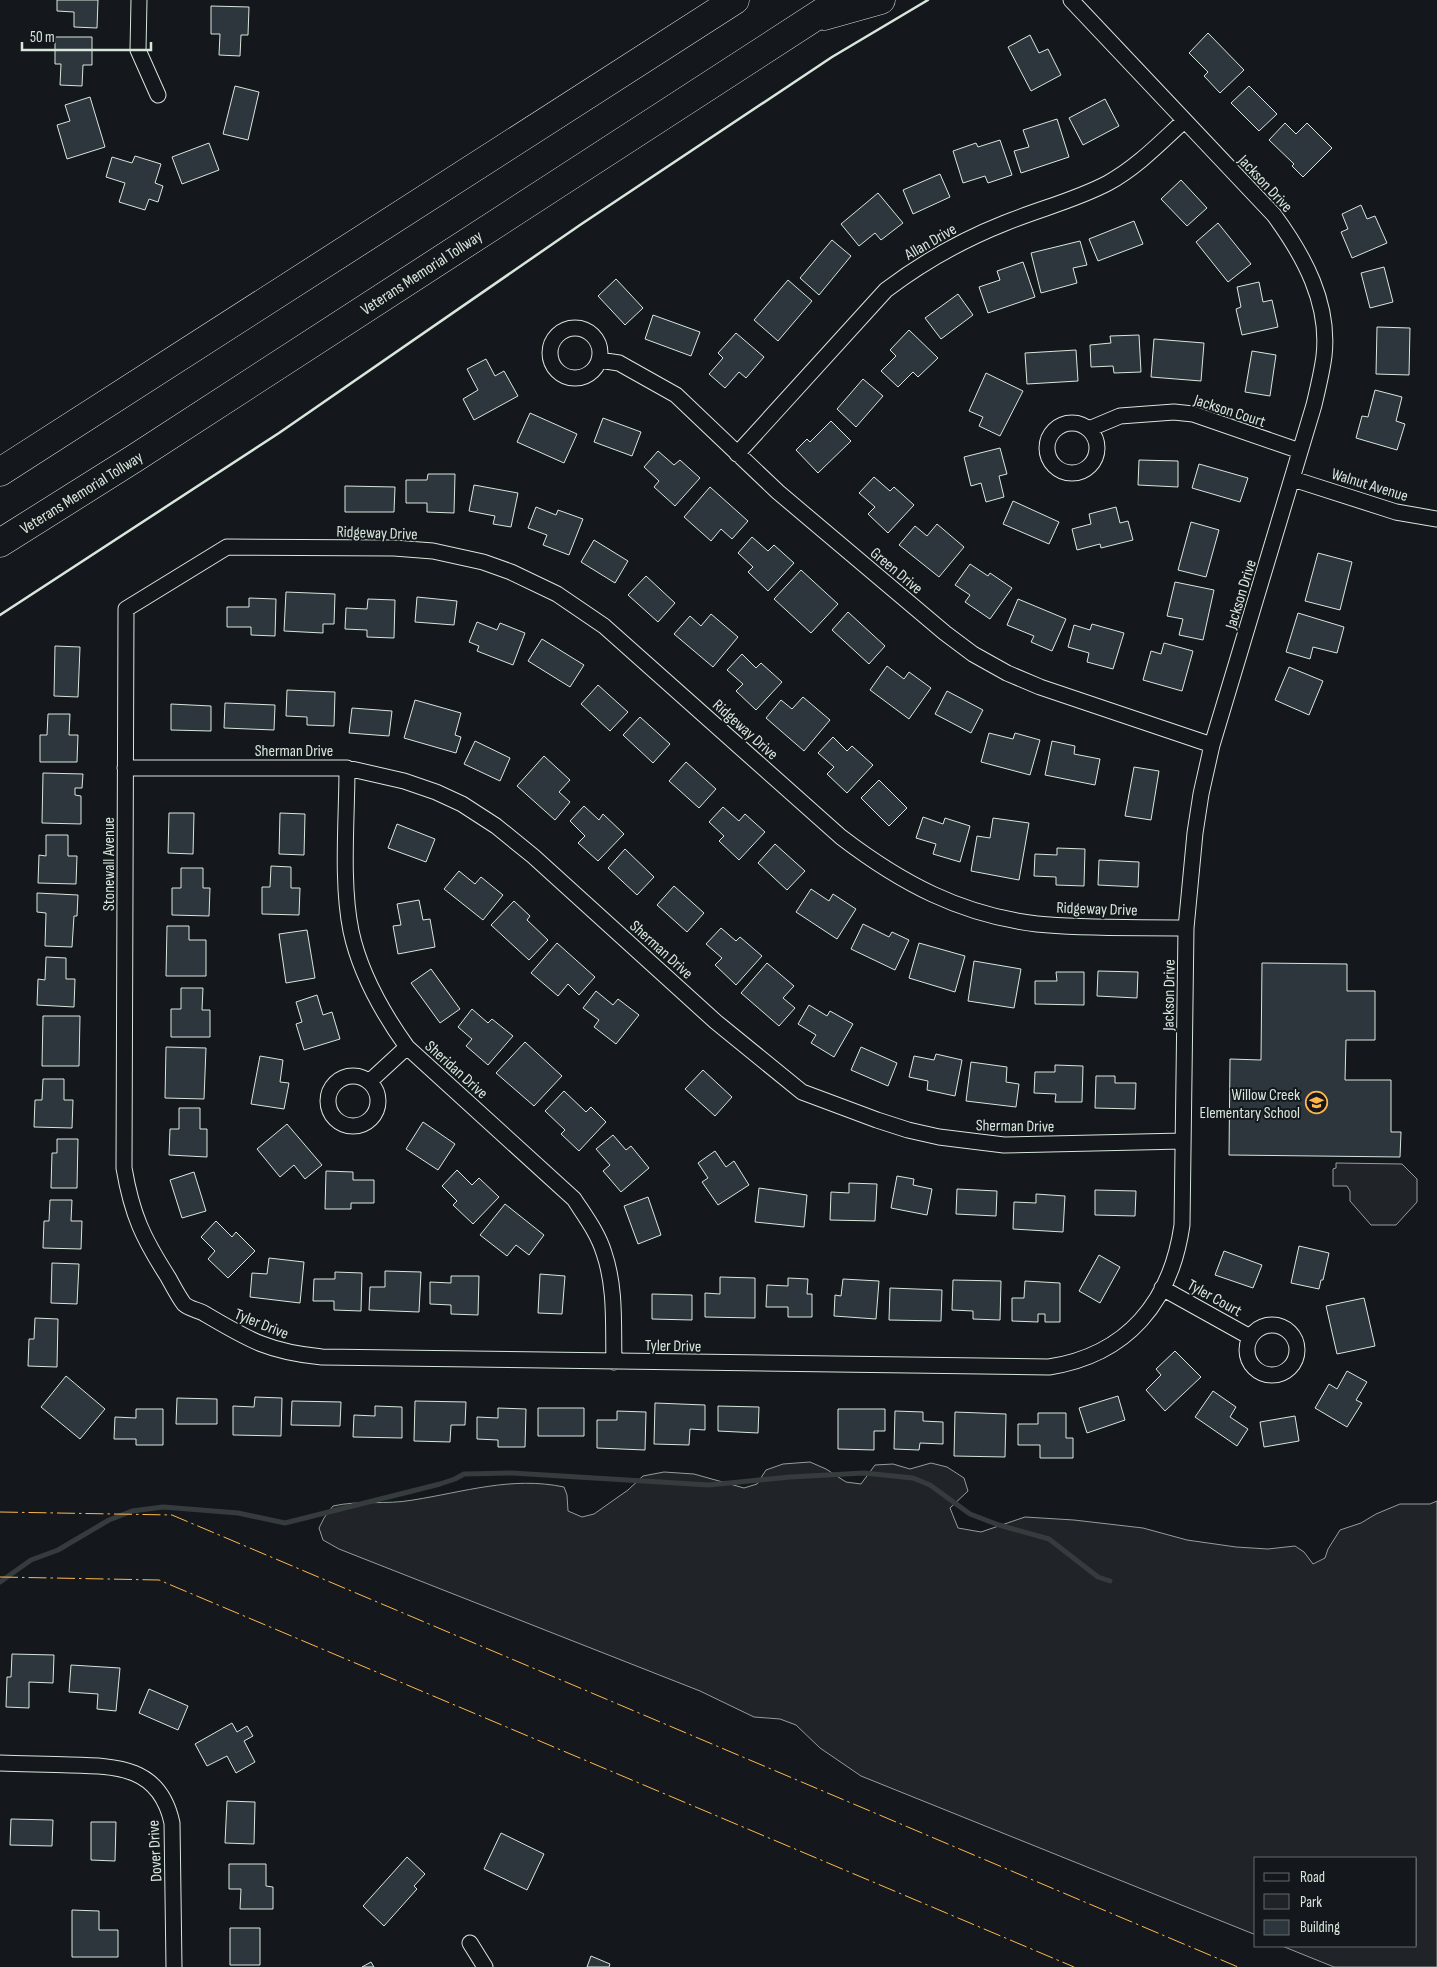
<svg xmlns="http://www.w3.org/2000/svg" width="1437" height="1967" font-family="'Sofia Sans Condensed',sans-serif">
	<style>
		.green { fill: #202428; stroke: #939e99 }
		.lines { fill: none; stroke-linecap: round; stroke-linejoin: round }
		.stream { stroke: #363b3e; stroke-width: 5 }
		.building { fill: #2c363c; stroke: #d8e6dc }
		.street-casing { stroke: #d8e6dc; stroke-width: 17 }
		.highway-casing { stroke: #d8e6dc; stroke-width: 29 }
		.street { stroke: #14181c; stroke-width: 15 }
		.highway { stroke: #14181c; stroke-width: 28 }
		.wall { stroke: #d8e6dc; stroke-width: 2.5 }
		.power { stroke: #ffb74d; stroke-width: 1; stroke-dasharray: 18 4 2.5 4; stroke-linecap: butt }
		.labels { text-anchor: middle; stroke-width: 4; stroke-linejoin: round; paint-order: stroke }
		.street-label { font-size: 16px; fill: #d8e6dc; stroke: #14181c }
		.poi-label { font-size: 16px; fill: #d8e6dc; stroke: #14181c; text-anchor: end }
	</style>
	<rect width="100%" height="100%" fill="#14181c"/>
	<path class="green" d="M1336 1163 1402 1164 1417 1179V1202L1396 1225H1371L1350 1201V1191L1347 1186H1333V1169L1336 1168Z
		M810 1462 826 1469 846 1482 861 1484 875 1465 893 1464 910 1469 931 1463 947 1467 964 1478 968 1491 950 1508 958 1528 981 1532 1025 1517 1074 1520 1143 1528 1187 1540 1236 1547 1268 1549 1295 1546 1304 1552 1313 1564 1325 1558 1328 1549 1340 1530 1361 1523 1376 1514 1400 1504H1430L1437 1501V1967H1334L1282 1946H1416V1858H1256V1935L861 1776 820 1748 796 1725 780 1719 754 1717 700 1691 339 1549 323 1540 319 1528 324 1518 333 1506C359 1500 386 1505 413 1500 464 1492 512 1476 564 1487L567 1495 568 1511 582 1517 594 1514 628 1490 643 1476 664 1472 694 1474 744 1488 757 1484 766 1470 783 1464Z"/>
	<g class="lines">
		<path class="stream" d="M0 1582 31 1560 58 1550 109 1520 132 1511 163 1507 238 1513 285 1523 440 1484 455 1479 464 1474 512 1473 709 1485 790 1477 864 1473 913 1478 930 1485 970 1514 999 1525 1049 1539 1098 1577 1110 1581"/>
	</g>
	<path class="building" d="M57 0H98L97 28 74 27V12L57 11Z
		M211 6 249 7 248 35H241L240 56 219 55 220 34H211Z
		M1208 33 1244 70 1220 93 1204 76 1208 72 1189 53Z
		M1030 35 1039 53 1048 49 1061 75 1031 91 1008 47Z
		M55 37H92V65H83L82 86 60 85 61 64H55Z
		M235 86 259 92 248 140 223 134Z
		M1249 86 1277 114 1259 131 1231 103Z
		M90 97 105 147 67 159 57 125 70 121 65 105Z
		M1105 99 1119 126 1083 145 1069 118Z
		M1057 119 1069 157 1021 173 1014 151 1029 147 1023 130Z
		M1285 123 1296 134 1307 123 1332 148 1303 177 1292 166 1294 164 1269 140Z
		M1000 140 1012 175 988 183 985 176 963 183 953 151 976 143 978 147Z
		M209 143 219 170 182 184 172 157Z
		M135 156 161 164 155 183 163 186 158 202 149 199 145 210 119 202 125 183 106 177 112 157 132 163Z
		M940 174 950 197 913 214 903 190Z
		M1181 180 1207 208 1187 226 1161 199Z
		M878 193 903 223 881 240 875 233 859 246 841 224Z
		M1361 205 1367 219 1375 216 1387 243 1352 258 1341 232 1348 229 1342 214Z
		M1134 221 1143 244 1098 261 1089 239Z
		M1218 223 1251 264 1228 282 1196 242Z
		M832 240 851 256 819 295 800 278Z
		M1080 241 1087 265 1073 268 1077 283 1041 293 1031 253Z
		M1023 262 1035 297 988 313 979 287 1000 280 997 271Z
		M1384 267 1393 302 1370 308 1361 273Z
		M616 279 643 308 625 325 598 296Z
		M788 280 812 301 778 341 754 320Z
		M1259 282 1263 302 1272 300 1278 327 1242 335 1236 309 1241 307 1237 287Z
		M958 294 973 315 941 339 925 318Z
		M653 315 700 332 691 356 645 339Z
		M1377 327 1410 328 1409 375 1376 374Z
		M909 330 938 358 918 377 913 372 898 387 881 371 896 356 890 350Z
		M736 333 764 357 746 378 739 372 725 388 709 374 723 358 718 353Z
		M1139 335 1141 372 1114 373 1113 366 1091 367 1090 345 1111 343 1110 336Z
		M1154 339 1204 343 1201 381 1151 377Z
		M1076 350 1078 381 1027 384 1025 353Z
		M1252 351 1276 355 1270 396 1245 392Z
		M486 359 495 376 504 371 518 396 474 420 463 399 478 390 467 369Z
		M986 373 1023 391 1000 436 979 426 983 417 969 411Z
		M863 379 883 396 856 427 837 409Z
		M1375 390 1402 397 1396 421 1405 424 1397 450 1356 438 1362 416 1368 417Z
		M530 413 577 434 564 463 517 442Z
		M603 418 641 432 632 456 594 442Z
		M831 421 851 441 818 473 796 450 807 439 810 442Z
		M1000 448 1007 474 999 476 1004 497 986 502 981 483 971 486 964 457Z
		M658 451 674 465 680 460 700 478 675 506 654 487 659 481 644 467Z
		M1139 460 1178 461V487L1138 485Z
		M1199 464 1248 478 1240 502 1192 488Z
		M428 474H455L454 513 427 512V503H406V480H427Z
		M874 477 890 491 894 487 914 505 888 533 868 514 875 507 859 493Z
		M474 485 518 493 511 527 493 524 495 516 469 511Z
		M345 486 395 487 394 512H345Z
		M710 487 748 521 732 539 721 529 711 541 684 517Z
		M1013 501 1059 522 1049 544 1003 524Z
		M536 507 556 515 558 510 583 519 569 555 543 545 547 535 528 528Z
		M1116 507 1120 523 1128 521 1133 540 1101 548 1100 544 1077 550 1072 529 1091 524 1089 514Z
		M1191 522 1219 530 1206 577 1178 570Z
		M937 524 964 547 939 577 899 545 915 526 927 536Z
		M752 537 768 551 774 545 794 563 768 591 748 572 753 567 738 553Z
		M594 540 628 561 615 583 581 562Z
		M1318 553 1352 562 1340 610 1305 601Z
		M970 564 988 576 990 573 1012 588 990 619 965 602 970 595 955 585Z
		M801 570 838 604 811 633 774 599Z
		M646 576 675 603 658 622 628 595Z
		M1175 582 1214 590 1203 640 1179 635 1183 619 1167 616Z
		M286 592 335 594 334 624H323V633L284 631Z
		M417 597 457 601 454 625 415 622Z
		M249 598 276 599 275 636 251 635V627H227V607H249Z
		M368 599 395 600 394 638 367 637V630L345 629 346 608 367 609Z
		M1018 599 1066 619 1052 651 1031 642 1034 636 1007 625Z
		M848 612 885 646 869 664 832 630Z
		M1298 613 1344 627 1337 653 1313 647 1310 659 1286 652Z
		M711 614 738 637 713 667 674 634 690 616 701 626Z
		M477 622 497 630 500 623 525 633 513 665 477 651 479 646 469 642Z
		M1092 624 1124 633 1113 669 1087 662 1089 653 1068 647 1074 625 1090 630Z
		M542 639 584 665 570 687 528 661Z
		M1164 643 1193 651 1182 691 1143 680 1151 651 1161 654Z
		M55 646 80 647 78 697 54 696Z
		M742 654 756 668 761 663 782 682 756 710 736 691 743 684 727 670Z
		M887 666 904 679 909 672 931 688 909 719 870 690Z
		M1289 667 1323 681 1309 715 1275 700Z
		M598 685 628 712 610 731 581 704Z
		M287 690 335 692 334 726 307 725V717L286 716Z
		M947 691 983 710 971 733 935 714Z
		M803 697 830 720 804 751 766 718 781 700 792 709Z
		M415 700 461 713 455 735 461 737 456 753 404 738Z
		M225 703 275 705 274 730 224 728Z
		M171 704 211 706V731L171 730Z
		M352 708 392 711 389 736 349 733Z
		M48 714H70L69 735H78L77 762H40V735H47Z
		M640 717 670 744 653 763 623 735Z
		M989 733 1013 739 1015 733 1040 740 1030 775 981 762Z
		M833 737 847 751 852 746 873 765 847 793 827 774 834 767 818 753Z
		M475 741 510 758 500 781 464 764Z
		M1052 741 1075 746 1074 754 1100 759 1095 785 1045 775Z
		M544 756 570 780 559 792 570 802 555 820 517 786Z
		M686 762 716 789 699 808 669 781Z
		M1134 767 1159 771 1151 820 1125 816Z
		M43 773 83 774 82 788H75V795L81 796V824L42 823Z
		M879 780 907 808 889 826 861 798Z
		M584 806 599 820 603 814 624 834 598 861 578 843 585 836 570 821Z
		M723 807 739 821 745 814 765 832 739 860 719 841 724 836 709 822Z
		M169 813H194L193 854 168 853Z
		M280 813 305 814 304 855 279 854Z
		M923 817 943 824 945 818 970 826 960 862 933 854 936 844 916 838Z
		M993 818 1029 823 1019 880 971 871 977 836 990 838Z
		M397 824 435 839 426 862 388 848Z
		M46 835H68V856H77L76 884 38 883 39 855 46 856Z
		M775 844 805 871 787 890 758 863Z
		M1057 848 1085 849 1084 886 1056 885V877L1034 876 1035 854 1057 855Z
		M625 849 654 877 637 895 608 868Z
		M1099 860 1139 862 1138 887 1098 885Z
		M271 866 291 867V888H300L299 915 262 914V887H270Z
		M181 868H203V888H210L209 916 172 915V888H181Z
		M459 871 475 884 481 877 503 895 483 920 444 889Z
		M674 886 704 913 687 932 657 905Z
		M811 889 829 901 833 894 856 909 837 939 796 912Z
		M37 893 78 895 77 916H74L72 947 45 946 46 913 37 912Z
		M419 900 423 920 430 919 435 947 398 954 393 926 401 925 397 904Z
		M514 901 530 916 527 920 548 940 529 960 491 925Z
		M863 924 889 937 892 932 909 940 895 970 851 949Z
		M167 926H189V940H206V976H166Z
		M721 928 736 941 740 937 762 956 736 985 715 965 722 958 706 944Z
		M307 930 315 978 286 983 279 934Z
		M557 943 595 977 579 995 568 984 558 996 531 973Z
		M919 943 965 956 955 992 909 978Z
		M46 957 66 958V979H75L74 1007 37 1005 38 979 45 980Z
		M974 961 1021 969 1014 1008 968 1001Z
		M767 963 794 986 783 998 795 1008 779 1026 741 993Z
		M1262 963 1347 964V991H1375V1040H1346L1345 1080H1391V1132H1401L1400 1157 1229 1155 1230 1059 1261 1060Z
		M431 969 460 1009 440 1023 411 983Z
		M1098 971 1138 972 1137 998 1097 996Z
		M1056 972H1084V1005L1035 1004V981H1057Z
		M181 988H203L202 1010H210V1037H171V1009H181Z
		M596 991 613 1005 618 999 639 1015 616 1044 594 1027 599 1020 583 1008Z
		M317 995 323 1015 332 1012 340 1039 304 1050 296 1024 302 1022 296 1002Z
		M809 1005 827 1016 830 1011 853 1024 834 1057 811 1043 816 1035 798 1024Z
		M472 1009 488 1023 492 1019 513 1036 488 1065 466 1046 472 1039 458 1027Z
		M43 1016H80L79 1066H42Z
		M525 1042 562 1076 534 1106 496 1073Z
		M166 1047 206 1048 204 1099 165 1098Z
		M861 1047 897 1063 888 1086 851 1070Z
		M936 1054 962 1060 955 1096 927 1090 928 1081 909 1077 914 1056 934 1060Z
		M260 1056 283 1060 280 1082 289 1083 284 1109 251 1104Z
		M971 1062 1007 1067 1006 1082 1019 1084 1016 1107 966 1101Z
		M1055 1065 1083 1066 1082 1102H1055L1056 1094 1034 1093 1035 1072H1055Z
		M703 1070 732 1097 715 1116 685 1089Z
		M1096 1076H1115V1083H1136L1135 1109 1095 1108Z
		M43 1079H64V1100H73L72 1128 34 1127 35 1100H42Z
		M564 1091 586 1112 591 1107 606 1122 579 1151 561 1134 565 1130 545 1111Z
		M179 1108H200V1129H207V1157L169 1155 170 1129H179Z
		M423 1122 455 1144 438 1170 406 1149Z
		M287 1124 322 1165 305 1179 294 1165 280 1177 257 1149Z
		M613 1135 626 1150 631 1146 649 1168 621 1192 603 1171 610 1165 596 1149Z
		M57 1139H78L77 1188H51L52 1153H57Z
		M715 1151 726 1167 734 1161 749 1185 718 1205 702 1182 708 1178 698 1163Z
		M457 1170 472 1185 479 1178 499 1197 473 1224 453 1205 457 1201 442 1186Z
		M326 1171 353 1172V1180H374V1203H351V1209H325Z
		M194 1172 206 1211 182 1218 170 1180Z
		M897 1176 914 1179 913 1185 932 1189 927 1215 891 1208Z
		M849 1183 877 1184 875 1221 830 1220 831 1192 849 1193Z
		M759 1188 807 1195 804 1227 755 1222Z
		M957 1189 997 1191 996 1216 956 1214Z
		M1095 1190 1136 1191 1135 1216 1095 1215Z
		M1036 1194 1065 1196 1063 1232 1013 1229 1014 1202 1036 1203Z
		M648 1197 661 1235 638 1244 624 1206Z
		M50 1200H72L71 1221H82L81 1249 43 1248 44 1221H49Z
		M505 1204 544 1235 529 1255 516 1245 507 1256 480 1235Z
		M216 1221 232 1237 236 1232 255 1251 228 1278 208 1259 215 1251 201 1237Z
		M1299 1246 1329 1253 1323 1280H1321L1319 1289 1291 1283Z
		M1224 1251 1262 1265 1253 1288 1215 1275Z
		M1099 1255 1120 1267 1100 1303 1079 1291Z
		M269 1258 304 1262 300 1303 250 1297 252 1273 267 1274Z
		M52 1263 79 1264 77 1304 51 1303Z
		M385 1271 421 1272 419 1312 369 1310 370 1287H385Z
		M335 1272 362 1273 361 1311 334 1310V1301H313L314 1279H335Z
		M540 1274 565 1276 562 1314 538 1313Z
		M451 1276H479L478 1315 451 1314V1305L430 1304V1282L451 1283Z
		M720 1277 755 1278V1318L705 1317V1293L720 1294Z
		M788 1278 808 1279 807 1294H812V1317H788V1307H766L767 1285 788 1286Z
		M843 1279 879 1281 876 1319 834 1316 835 1295 841 1296Z
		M953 1280 1001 1281 1000 1320 973 1319V1311L952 1310Z
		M1025 1281 1060 1283V1322H1045V1314H1038V1322L1012 1321V1298H1024Z
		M890 1288 942 1290 941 1321 889 1320Z
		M652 1294 692 1295V1320L652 1319Z
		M1364 1298 1375 1346 1337 1354 1326 1306Z
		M35 1318 58 1319 57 1367 28 1366 29 1339H34Z
		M1175 1351 1201 1377 1165 1411 1146 1390 1161 1375 1156 1369Z
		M1347 1371 1367 1382 1356 1400 1362 1403 1347 1427 1315 1408 1329 1384 1337 1389Z
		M66 1376 105 1409 80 1439 41 1407Z
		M1213 1391 1236 1407 1230 1417 1248 1429 1237 1446 1195 1417Z
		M1118 1396 1125 1420 1087 1433 1079 1408Z
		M255 1397 282 1398 281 1436 233 1435V1406L254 1407Z
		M177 1398 217 1399V1424H176Z
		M292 1401 341 1402 340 1426 291 1425Z
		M415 1401 466 1402 465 1425H451L450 1442 414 1441Z
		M655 1403 705 1405V1430L690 1429 689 1445 654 1444Z
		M375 1406 402 1407V1438L353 1437 354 1415 375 1416Z
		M718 1406 759 1407 758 1433 718 1431Z
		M498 1408 526 1409 525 1447H498V1440L477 1439V1417L498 1418Z
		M538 1408H584V1436H538Z
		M136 1409H163V1445H136V1439H114L115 1417 136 1418Z
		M838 1409H885V1431H874V1450L838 1449Z
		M617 1411 646 1412 645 1450 597 1448V1420H617Z
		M895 1411 923 1412V1421L943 1422V1444L920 1443 919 1450 894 1449Z
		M955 1412 1006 1414 1005 1457 954 1456Z
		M1038 1413H1066V1438H1073V1458H1040V1445H1018V1424H1038Z
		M1295 1416 1299 1441 1264 1447 1260 1422Z
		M12 1654 54 1655 53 1683 29 1682V1708L6 1707 7 1677H11Z
		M71 1665 120 1668 116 1711 97 1709 98 1694 69 1692Z
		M149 1689 188 1706 178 1730 139 1713Z
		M232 1723 237 1732 247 1726 253 1736 244 1741 255 1762 236 1773 227 1756 207 1766 195 1744Z
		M227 1801 255 1802 254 1844 225 1843Z
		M11 1819 53 1820 52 1846 10 1845Z
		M91 1822H116L115 1861 91 1860Z
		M501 1833 544 1854 527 1890 484 1869Z
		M407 1857 425 1874 414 1886 417 1889 384 1926 363 1906Z
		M229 1864H266V1886L273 1887V1909H240L241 1889H229Z
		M72 1910 99 1911V1930H118V1957H72Z
		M230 1928H260V1965H230Z
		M591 1956 610 1964 609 1967H587Z
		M371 1962 374 1967H362Z"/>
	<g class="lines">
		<defs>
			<path id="street" d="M139 0 138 50 158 95
				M1071 0 1274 215C1304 256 1330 303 1324 356 1322 372 1318 388 1314 405L1212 745 1201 794 1195 833 1186 928 1182 1225C1171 1302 1127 1355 1049 1367L322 1357C269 1352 249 1340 205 1314 199 1310 189 1309 184 1304 178 1296 173 1286 168 1277 143 1238 132 1215 124 1168L126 609 227 547 394 548 433 551 483 562 511 572 557 594 604 626 841 837C901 883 961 915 1037 924 1086 929 1137 927 1186 928
				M550 353a25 25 0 1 1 50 0a25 25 0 1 1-50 0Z
				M599 360 619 363 676 395 778 492 945 633 973 654 1007 673 1040 687 1212 745
				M1047 448a25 25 0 1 1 50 0a25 25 0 1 1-50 0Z
				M1089 429 1120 416 1174 412 1193 414 1300 451
				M737 454 886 290C923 262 962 240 1005 223 1039 209 1076 200 1108 183 1137 167 1160 143 1184 121
				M1293 479 1396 512 1437 519
				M125 768H347L404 781 436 792 462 804 496 826 533 856 716 1022 802 1092 877 1120 908 1130 939 1137 1004 1145 1183 1141
				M347 768C347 819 341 882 351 931 360 973 382 1012 407 1047L574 1199C585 1216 598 1233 604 1253 616 1288 613 1325 614 1362
				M328 1101a25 25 0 1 1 50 0a25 25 0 1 1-50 0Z
				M369 1082 407 1047
				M1162 1288 1250 1337
				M1247 1350a25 25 0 1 1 50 0a25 25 0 1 1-50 0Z
				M0 1763C23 1764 46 1764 70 1765 118 1766 160 1767 172 1823L174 1967
				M470 1943 485 1967"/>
			<path id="highway" d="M824 16 881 0
				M0 472 735 0
				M0 543 135 458 841 0"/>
		</defs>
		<use href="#street" class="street-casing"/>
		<use href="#highway" class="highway-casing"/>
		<use href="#street" class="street"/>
		<use href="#highway" class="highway"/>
		<path class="wall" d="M0 615 279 433 580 225 832 57 928 0"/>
		<path class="power" d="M0 1512 172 1515 1238 1967
			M0 1577 159 1580 1074 1967"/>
	</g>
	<defs>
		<symbol id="school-ring" viewBox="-11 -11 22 22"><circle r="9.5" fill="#14181c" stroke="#ffb74d" stroke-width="1.5"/><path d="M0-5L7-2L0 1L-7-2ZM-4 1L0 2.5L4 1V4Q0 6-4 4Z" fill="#ffb74d"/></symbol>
	</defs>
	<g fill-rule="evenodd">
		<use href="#school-ring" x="1304" y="1090" width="25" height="25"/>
	</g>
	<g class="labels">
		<g class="street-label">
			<text transform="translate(1266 183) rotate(47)" y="6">Jackson Drive</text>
			<text transform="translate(930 241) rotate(-30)" y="6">Allan Drive</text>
			<text transform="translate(421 272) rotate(-33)" y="6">Veterans Memorial Tollway</text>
			<text transform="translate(1230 410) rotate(18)" y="6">Jackson Court</text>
			<text transform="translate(1370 484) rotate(17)" y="6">Walnut Avenue</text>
			<text transform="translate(81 492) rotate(-32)" y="6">Veterans Memorial Tollway</text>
			<text transform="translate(377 532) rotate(2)" y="6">Ridgeway Drive</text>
			<text transform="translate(897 570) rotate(40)" y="6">Green Drive</text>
			<text transform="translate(1240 594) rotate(-73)" y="6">Jackson Drive</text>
			<text transform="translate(746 729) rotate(42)" y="6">Ridgeway Drive</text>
			<text x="294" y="756">Sherman Drive</text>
			<text transform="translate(108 864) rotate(-90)" y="6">Stonewall Avenue</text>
			<text transform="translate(1097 908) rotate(2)" y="6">Ridgeway Drive</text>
			<text transform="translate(662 949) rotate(42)" y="6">Sherman Drive</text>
			<text transform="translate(1168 995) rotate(-89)" y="6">Jackson Drive</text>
			<text transform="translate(457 1069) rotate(42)" y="6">Sheridan Drive</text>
			<text transform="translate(1015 1125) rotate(1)" y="6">Sherman Drive</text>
			<text transform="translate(1215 1297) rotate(29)" y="6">Tyler Court</text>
			<text transform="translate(262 1323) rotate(22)" y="6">Tyler Drive</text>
			<text transform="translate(673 1345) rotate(1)" y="6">Tyler Drive</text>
			<text transform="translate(154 1851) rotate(-93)" y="6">Dover Drive</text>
		</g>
		<g class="poi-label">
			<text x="1300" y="1100">Willow Creek<tspan x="1300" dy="18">Elementary School</tspan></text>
		</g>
	</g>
	<rect x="1254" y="1857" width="162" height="90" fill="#14181c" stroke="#626a69"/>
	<rect x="1264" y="1873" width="25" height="8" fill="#14181c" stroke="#626a69"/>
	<text x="1300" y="1882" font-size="15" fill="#d8e6dc">Road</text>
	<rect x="1264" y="1894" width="25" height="15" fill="#202428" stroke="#626a69"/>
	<text x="1300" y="1907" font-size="15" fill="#d8e6dc">Park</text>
	<rect x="1264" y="1920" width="25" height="15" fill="#2c363c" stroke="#626a69"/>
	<text x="1300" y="1932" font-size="15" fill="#d8e6dc">Building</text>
	<path d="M22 42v8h129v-8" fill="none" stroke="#d8e6dc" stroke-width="2.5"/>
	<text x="30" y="42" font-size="15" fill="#d8e6dc" stroke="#14181c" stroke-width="4" paint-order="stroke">50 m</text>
</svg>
